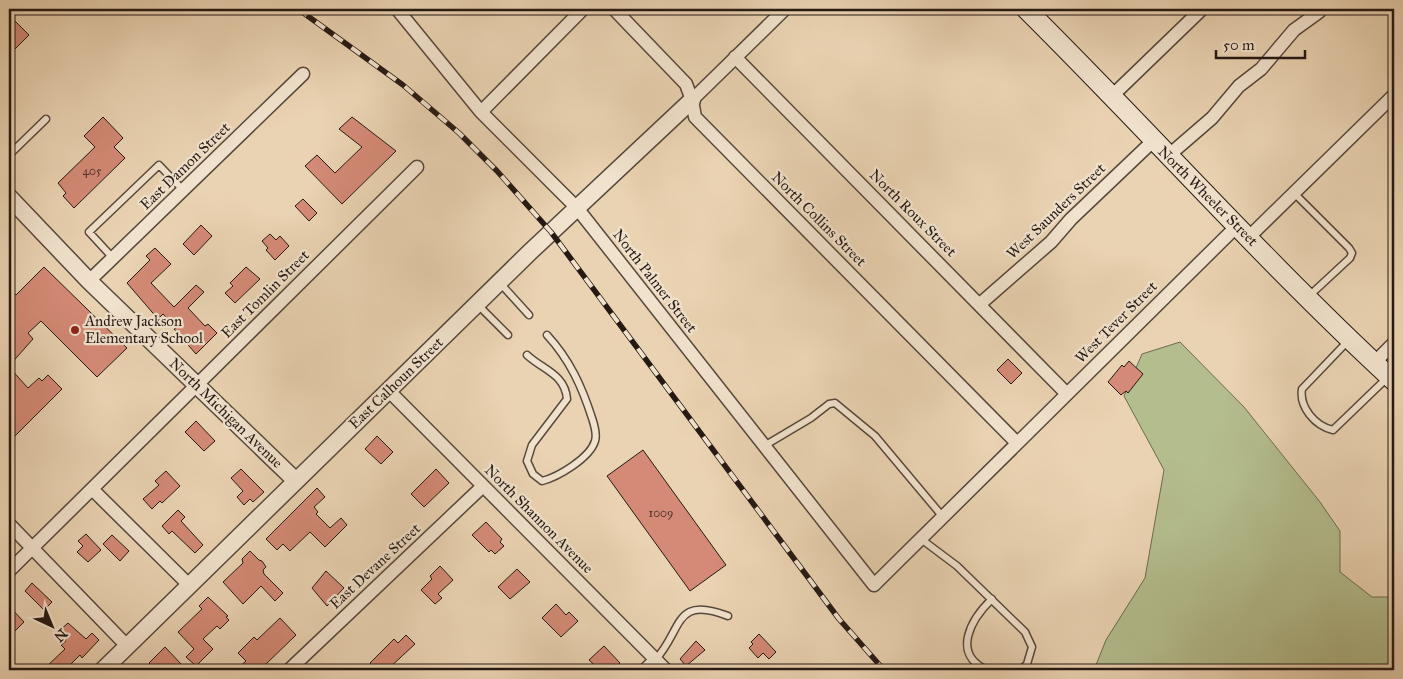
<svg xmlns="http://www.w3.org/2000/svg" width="1403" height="679" font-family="'IM FELL Great Primer',serif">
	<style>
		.green { fill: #b4bd8e; stroke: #6c6b51 }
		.building { fill: #d48a76; stroke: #251914 }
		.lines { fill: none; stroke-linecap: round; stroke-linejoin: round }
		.service-casing { stroke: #56483c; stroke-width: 9 }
		.minor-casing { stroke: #56483c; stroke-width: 15 }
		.tertiary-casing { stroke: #56483c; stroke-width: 19 }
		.secondary-casing { stroke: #251914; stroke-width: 21 }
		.service { stroke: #f1e2cd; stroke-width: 6 }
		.minor { stroke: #f1e2cd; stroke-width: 12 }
		.tertiary { stroke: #f1e2cd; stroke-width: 16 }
		.secondary { stroke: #f1e2cd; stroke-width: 19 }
		.rail-casing { stroke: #251914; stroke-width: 5.5 }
		.rail { stroke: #f1e2cd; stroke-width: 4; stroke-dasharray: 11; stroke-linecap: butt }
		.poi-dot { fill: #8f2418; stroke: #f1e2cd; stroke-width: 2 }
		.labels { text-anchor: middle; stroke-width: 4.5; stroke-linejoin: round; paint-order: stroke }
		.number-label { font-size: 12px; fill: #51352c }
		.street-label { font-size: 15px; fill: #251914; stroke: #f1e2cd }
		.poi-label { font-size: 15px; fill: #251914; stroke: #f1e2cd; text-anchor: start }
	</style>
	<rect width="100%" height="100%" fill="#ead3b2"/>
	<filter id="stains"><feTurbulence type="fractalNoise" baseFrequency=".004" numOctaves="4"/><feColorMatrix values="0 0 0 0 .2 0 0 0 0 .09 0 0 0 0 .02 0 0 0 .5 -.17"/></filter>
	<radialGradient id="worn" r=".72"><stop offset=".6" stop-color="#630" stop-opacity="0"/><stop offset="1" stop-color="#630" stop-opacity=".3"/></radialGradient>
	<path class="green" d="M1180 342 1244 407 1320 502 1340 531V572L1372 597H1394V670H1094L1106 640 1145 578 1164 470 1124 396 1142 354Z"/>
	<path class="building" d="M9 15 29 35 15 49 9 42Z
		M103 117 123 138 114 147 125 158 74 208 63 196 66 193 58 183 95 147 84 136Z
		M352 117 396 151 342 204 305 166 317 155 335 173 362 147 339 129Z
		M303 199 317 213 309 221 295 206Z
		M201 225 212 236 194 255 183 244Z
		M270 234 276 240 280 236 289 246 275 260 266 250 268 248 262 241Z
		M155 248 171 264 151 283 174 307 196 285 204 292 188 308 205 326 208 324 217 333 196 354 174 329 176 328 163 314 158 319 127 283 150 260 146 256Z
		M44 267 127 348 97 377 41 321 28 333 33 339 9 366V288L16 295Z
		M246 267 260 279 235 303 225 293 233 286 230 283Z
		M1008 359 1022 373 1011 384 997 370Z
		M1129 361 1143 374 1128 393 1126 391 1121 395 1108 382 1122 365 1124 367Z
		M9 367 28 388 39 378 42 381 48 375 62 389 9 442Z
		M196 421 215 441 204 451 185 432Z
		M377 436 393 452 381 464 365 449Z
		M643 450 726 565 690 591 607 476Z
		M241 469 264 492 253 502 250 499 244 505 237 497 243 491 231 478Z
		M436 469 449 483 424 507 411 494Z
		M166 471 180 486 162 503 160 501 152 509 143 499 159 485 155 481Z
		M317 488 325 497 314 507 318 512 316 514 330 528 341 518 347 525 325 547 310 532 290 551 283 544 277 550 266 539Z
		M178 510 185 517 181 521 203 545 195 553 172 531 169 534 162 526Z
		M486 522 502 539 500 542 504 546 495 554 491 550 489 552 472 535Z
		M86 534 101 550 88 562 77 552 83 546 78 541Z
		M112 535 129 551 120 561 103 544Z
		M250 551 259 560 262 561 266 567 263 570 264 574 283 593 275 601 261 586 243 604 223 582 243 563 242 559Z
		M440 566 453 580 438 594 442 598 435 604 421 590 432 579 430 576Z
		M517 569 530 582 510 599 498 587Z
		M326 571 344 588 327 606 312 588Z
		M32 583 52 602 44 610 25 591Z
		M208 597 228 616 226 617 229 620 220 629 217 626 203 639 213 649 196 666 186 657 194 649 178 632 202 609 199 606Z
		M556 604 566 615 569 612 578 621 561 637 542 618Z
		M9 606 24 622 9 637Z
		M280 618 296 635 263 667 260 664 253 670H236L246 661 238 653 254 637 257 640Z
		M68 623 86 639 92 633 99 640 82 658 80 655 65 670H43L65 649 61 645 66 641 58 632Z
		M759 634 776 652 769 659 763 653 758 658 749 648 753 644 751 642Z
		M406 635 415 644 387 670H377L370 663 394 639 398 643Z
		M696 641 705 650 686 666 680 659Z
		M604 646 620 663 613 670H600L589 660Z
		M165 647 182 665 176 670H156L149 663Z"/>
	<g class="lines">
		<defs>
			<path id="service" d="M9 155 46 119
				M1294 193 1349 248 1352 253 1350 258 1309 296
				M113 258 89 232 159 165 183 190
				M500 283 529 315
				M477 304 508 335
				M1348 341 1302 389C1299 407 1315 426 1333 430L1388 377
				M527 355C543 370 565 374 567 399L532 445 527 461 533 474 542 481C558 477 590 458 595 441 597 435 594 424 592 418 582 387 570 360 547 335
				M764 446 811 418 829 404 835 403 875 436 943 517
				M921 539 957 566 1025 632 1032 647 1027 664 1021 670
				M656 659C683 629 674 595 728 616
				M987 670C951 654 971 619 992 599"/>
			<path id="minor" d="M397 9 481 112 577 208 874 585 1238 225
				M614 9 686 84 692 100 695 117 1017 443
				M735 57 1067 394
				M1112 96 1202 9
				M692 100 785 9
				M481 112 583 9
				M1168 156 1212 118 1239 86 1261 69 1294 30 1319 12
				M1249 237 1394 95
				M89 281 303 74
				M980 304 1051 242 1071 219 1153 141
				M1374 363 1394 343
				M388 390 666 670
				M92 489 189 585
				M9 524 127 646
				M9 571 417 167
				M289 670 483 486
				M645 670 656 659"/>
			<path id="tertiary" d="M9 197 89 281 296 481
				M103 670 530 252 692 100"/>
			<path id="secondary" d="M1026 9C1150 132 1266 263 1394 381"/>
		</defs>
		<use href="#service" class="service-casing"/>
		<use href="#minor" class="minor-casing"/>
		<use href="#tertiary" class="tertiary-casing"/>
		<use href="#secondary" class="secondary-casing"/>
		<use href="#service" class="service"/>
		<use href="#minor" class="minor"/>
		<use href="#tertiary" class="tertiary"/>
		<use href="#secondary" class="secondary"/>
		<defs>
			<path id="rail" d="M298 9 403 85 459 133 497 171 551 232 839 619 884 670"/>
		</defs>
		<use href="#rail" class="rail-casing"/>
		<use href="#rail" class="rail"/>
	</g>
	<circle class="poi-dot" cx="75" cy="330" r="5"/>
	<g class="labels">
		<g class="number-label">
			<text x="92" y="175">405</text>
			<text x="661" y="517">1009</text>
		</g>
		<g class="street-label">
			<text transform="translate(185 166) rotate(-44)" y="5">East Damon Street</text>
			<text transform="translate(1208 196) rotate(45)" y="5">North Wheeler Street</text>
			<text transform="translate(1056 211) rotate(-44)" y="5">West Saunders Street</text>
			<text transform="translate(913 213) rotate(45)" y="5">North Roux Street</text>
			<text transform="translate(819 219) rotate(45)" y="5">North Collins Street</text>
			<text transform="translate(655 281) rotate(52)" y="5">North Palmer Street</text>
			<text transform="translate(265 294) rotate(-45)" y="5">East Tomlin Street</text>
			<text transform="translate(1116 322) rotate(-45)" y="5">West Tever Street</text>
			<text transform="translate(396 383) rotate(-44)" y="5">East Calhoun Street</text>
			<text transform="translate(226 413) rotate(44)" y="5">North Michigan Avenue</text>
			<text transform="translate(539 519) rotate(45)" y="5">North Shannon Avenue</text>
			<text transform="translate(375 566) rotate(-43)" y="5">East Devane Street</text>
		</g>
		<g class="poi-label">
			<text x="85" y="326">Andrew Jackson<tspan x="85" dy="17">Elementary School</tspan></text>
		</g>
	</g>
	<rect width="1403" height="679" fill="none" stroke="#ead3b2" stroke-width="30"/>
	<rect x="10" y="10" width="1383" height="659" fill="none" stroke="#251914" stroke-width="2.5"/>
	<rect x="15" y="15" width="1373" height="649" fill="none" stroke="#251914"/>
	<g transform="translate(52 626) rotate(136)" stroke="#f1e2cd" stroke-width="4" paint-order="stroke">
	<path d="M0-4L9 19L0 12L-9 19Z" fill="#251914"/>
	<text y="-8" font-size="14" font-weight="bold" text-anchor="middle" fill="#251914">N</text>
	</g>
	<path d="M1216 50v8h89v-8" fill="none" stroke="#251914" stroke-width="2.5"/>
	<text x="1223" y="50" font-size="15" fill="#251914" stroke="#f1e2cd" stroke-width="4" paint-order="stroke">50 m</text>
	<rect width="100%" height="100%" filter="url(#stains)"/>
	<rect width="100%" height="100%" fill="url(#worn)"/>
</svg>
